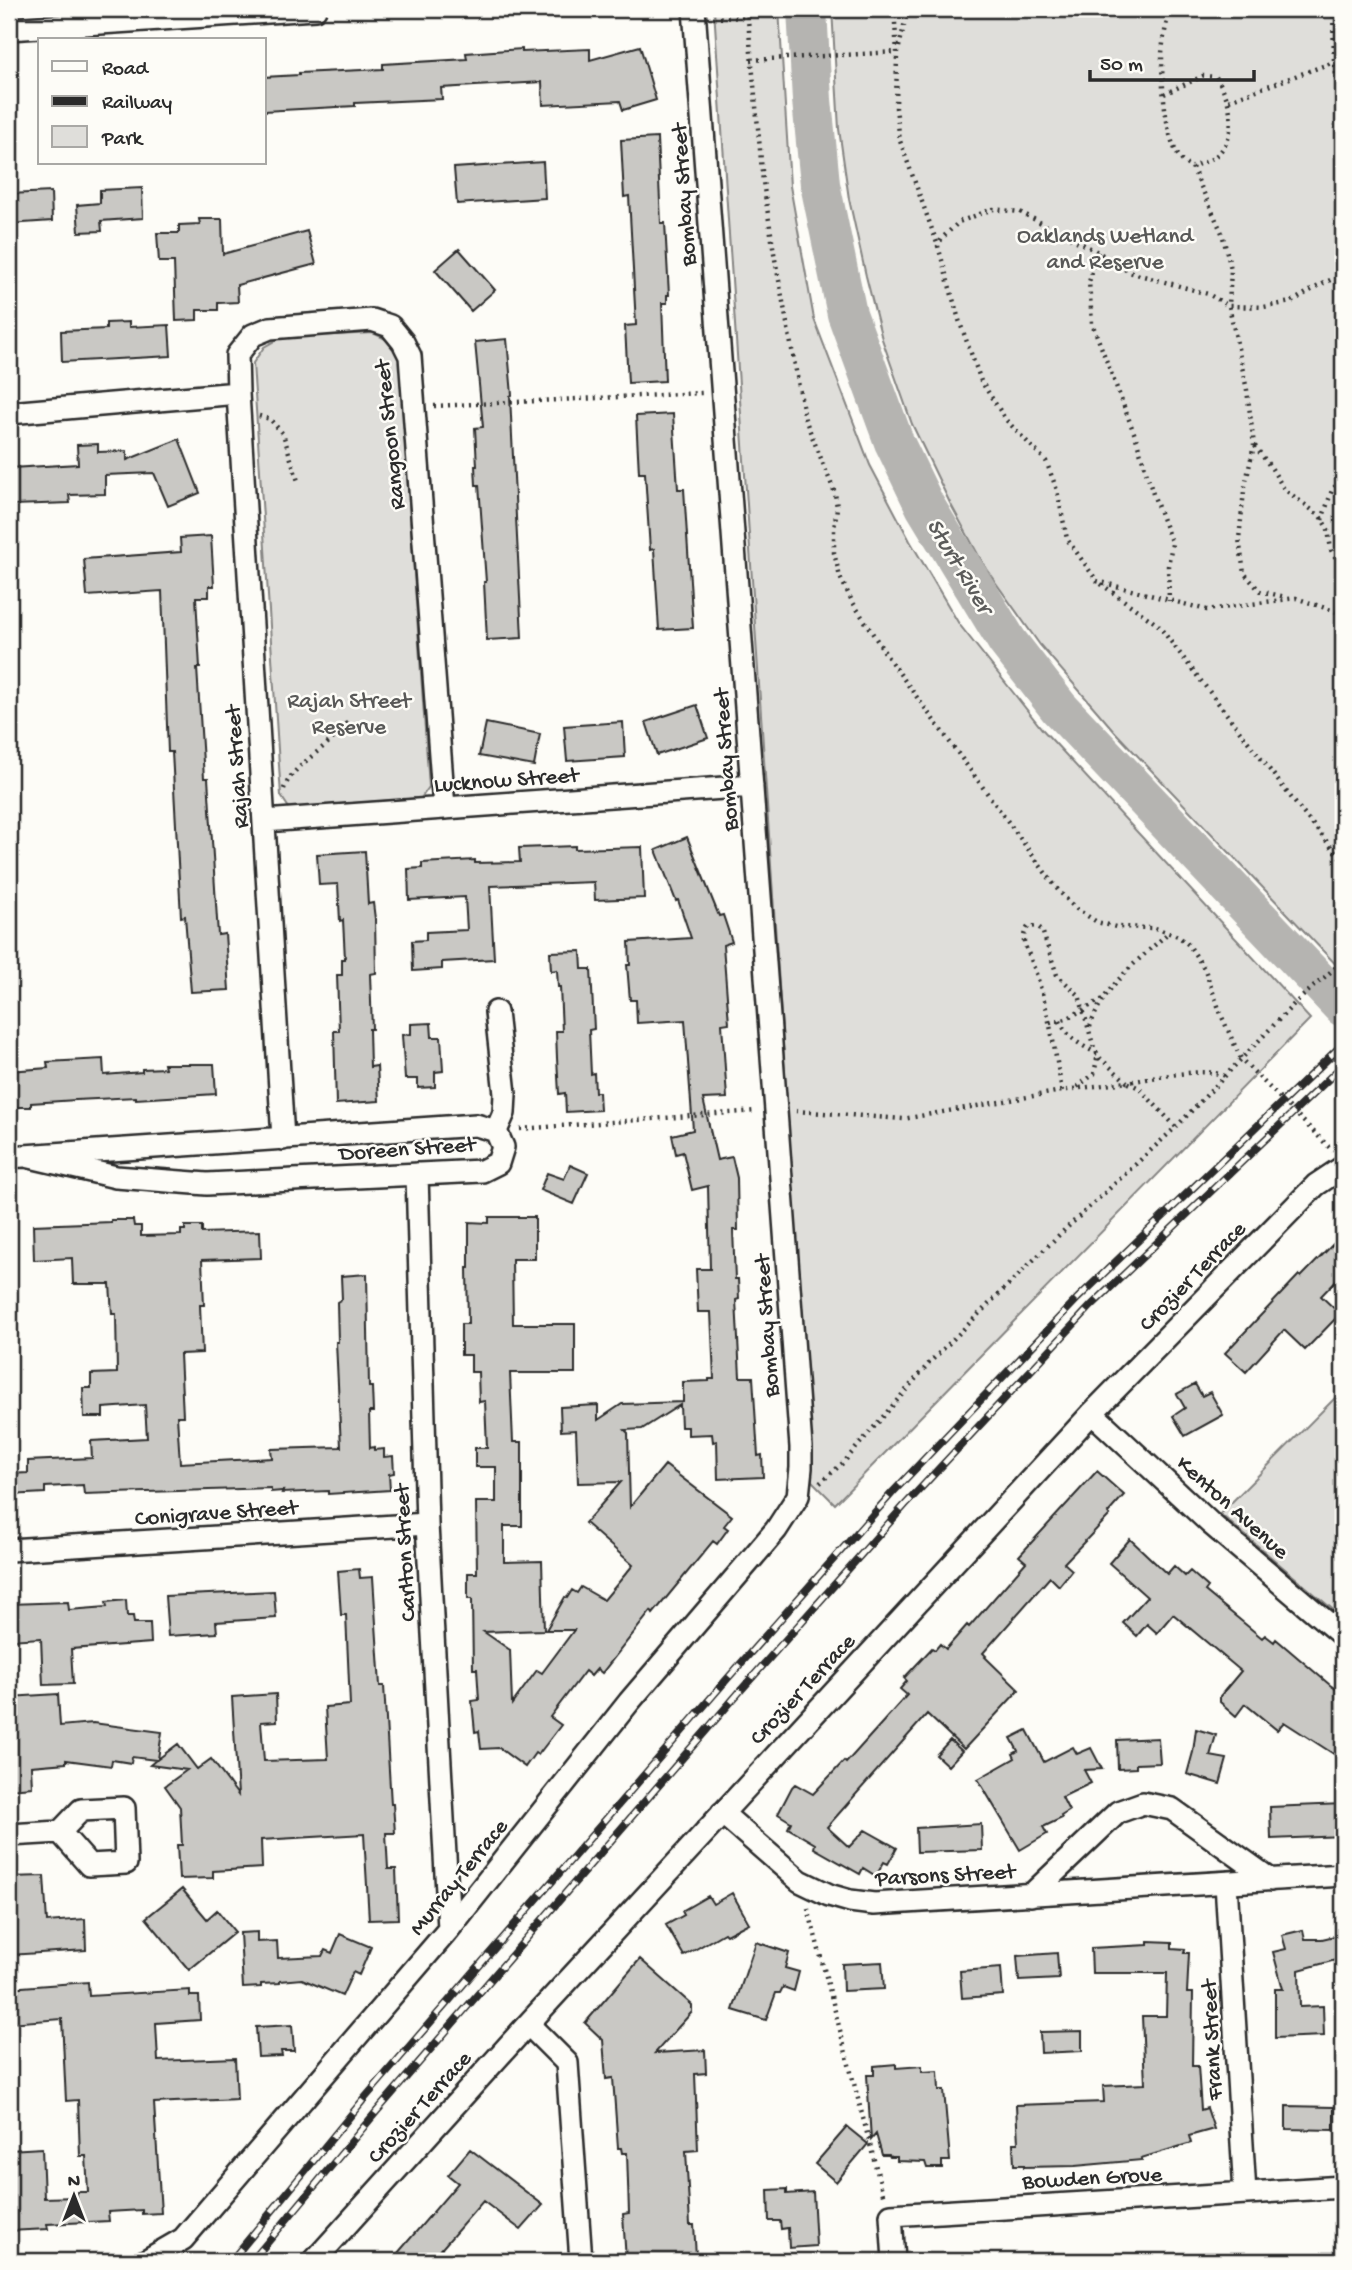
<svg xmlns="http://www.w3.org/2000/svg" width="1352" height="2270" font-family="'Gochi Hand',sans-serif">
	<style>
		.green { fill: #dfdeda; stroke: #858482; stroke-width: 2 }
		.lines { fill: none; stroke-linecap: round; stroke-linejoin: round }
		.river { stroke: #b5b4b1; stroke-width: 40 }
		.building { fill: #c9c8c4; stroke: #2b2b2b; stroke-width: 2 }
		.minor-casing { stroke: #2b2b2b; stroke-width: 26 }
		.path { stroke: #2b2b2b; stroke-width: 4.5; stroke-dasharray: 2 5; stroke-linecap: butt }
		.minor { stroke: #fdfcf7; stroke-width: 21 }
		.rail-casing { stroke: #2b2b2b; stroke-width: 8 }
		.rail { stroke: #fdfcf7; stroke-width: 5; stroke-dasharray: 16; stroke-linecap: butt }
		.labels { text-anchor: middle; stroke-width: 5; stroke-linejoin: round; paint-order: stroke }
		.street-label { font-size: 23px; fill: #2b2b2b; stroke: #fdfcf7 }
		.park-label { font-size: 23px; fill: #585857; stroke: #fdfcf7 }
		.water-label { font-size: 24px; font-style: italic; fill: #5b5b5a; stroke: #fdfcf7 }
	</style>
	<rect width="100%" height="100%" fill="#fdfcf7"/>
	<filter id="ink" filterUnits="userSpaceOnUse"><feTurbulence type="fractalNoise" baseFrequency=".0143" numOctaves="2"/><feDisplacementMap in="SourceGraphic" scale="14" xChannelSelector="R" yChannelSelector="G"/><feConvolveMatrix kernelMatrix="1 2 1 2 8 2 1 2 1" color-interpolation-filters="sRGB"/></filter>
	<g filter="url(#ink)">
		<path class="green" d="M714 9H779L790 186 814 319 870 465 910 541 959 624 1042 729 1310 1019 835 1504 812 1481Z
			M832 9H1343V972L1115 732 1040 645 986 569 950 503 912 424 882 339 866 276 849 199 839 129Z
			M373 333 392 342 399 359 429 787 421 798 289 808 281 796 253 363 264 347 280 338Z
			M1343 1390V1618L1220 1514Z"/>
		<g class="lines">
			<path class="river" d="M807 9 812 100 820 184 847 314 894 442 925 506 1007 641 1059 708 1343 1007"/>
		</g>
		<path class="building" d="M640 46 656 100 623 110 620 101 543 105 542 82 441 88 442 99 355 103V106L264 111V77L299 75V73L383 69V64L467 59 466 53 522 49V52L590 49V60Z
			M657 138 661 223H665L669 295H667V303H662L665 381 628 383 625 326 636 325 629 196 624 197 621 140Z
			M543 162 545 198 457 204 454 168Z
			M142 188 143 218 101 221 102 231 79 232 77 205 100 203V190Z
			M51 192 52 221 9 224V194Z
			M199 219H222L223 254 307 231 316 264 237 285 238 302 218 303V310H197V320L176 321 174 262H159L157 233H179V225L200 224Z
			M459 249 495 290 471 311 435 270Z
			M129 322V327L169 325 171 356 62 362 61 331 106 329V323Z
			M507 339 512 395 510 396 522 638 487 640 484 582H486L479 485H476L475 466H477L475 428 483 427 475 342Z
			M673 414 678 489H684L693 628 659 630 654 549 650 550 645 473H639L636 416Z
			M179 439 200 493 168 506 154 473 105 475V494L69 495 70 503 13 505 11 468 78 464 77 445 98 444V452L127 451V460Z
			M211 536 214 586H209V597H196L200 668H197L204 778H208L218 935 225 934 229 990 191 992 185 916 181 917 172 752H168L162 591 87 596 84 559 181 552 180 538Z
			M697 705 708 738 657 755 646 722Z
			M623 722 625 757 567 761 564 726Z
			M486 723 540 734 534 766 479 756Z
			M687 837 719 916 723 915 732 942 723 945 729 1023 722 1024 727 1098 703 1099 717 1160 732 1157 737 1178 738 1230H733L735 1279H738L739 1299 736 1300 740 1377H753L758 1456 762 1455 763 1477 718 1479 717 1441 713 1442 712 1434 688 1435V1427H681L680 1405 642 1429 625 1430 628 1433 630 1507 665 1465 732 1516 724 1526 728 1529 717 1544 713 1541 653 1614 651 1611 602 1673 597 1669 591 1676 585 1671 550 1717 561 1725 538 1755 535 1753 525 1767 499 1748 481 1749 479 1731 475 1732 472 1701 479 1700 477 1669H473L472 1599H468V1573H477L476 1502H496V1467H475V1448H487L485 1401 479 1402 478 1372H471V1355H461V1324H468L467 1268H469V1222L489 1223V1217H535V1259H512L513 1324H575V1373H510L513 1442H522V1526H504V1562L542 1561 544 1630 484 1632 510 1650 512 1704 537 1670 542 1673 574 1630H546L565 1597 567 1598 572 1590 577 1593 581 1587 604 1600 633 1565 585 1523 621 1482 578 1483 576 1430 561 1431 560 1407 598 1405V1420L622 1404 683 1402V1382L709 1381V1379H714L711 1312H698L696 1269H710L708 1186 692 1190 683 1152 676 1154 672 1135 693 1130 685 1020 637 1023 636 1000H630L627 965H630L629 942 691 938 678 900 676 901 656 850Z
			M575 846V849L642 847 644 898 595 900 594 882 490 886 494 959 442 962V969L413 971 412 941 426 940V932L467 930 465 897 409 900 408 869 422 868V863L475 860V863L520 862 519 848Z
			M365 851 368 904 373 903 375 919 376 973 370 974 372 1029H369L370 1067 377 1066 379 1101 336 1104 334 1031H339L337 975H342V959H345L343 920 340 921 338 884 319 885 317 854Z
			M581 951 582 969H591L594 1029 589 1030 591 1074 594 1073 595 1092H599L600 1110 566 1112 565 1093 559 1094 557 1058 556 1031H562L560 987H558L557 970 551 971 550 952Z
			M431 1023 432 1037H441L443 1071 435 1072V1087L418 1088V1079H405L402 1035 411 1034V1024Z
			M103 1059 104 1075 142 1072V1069L165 1068 164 1064H214L216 1094 136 1099V1097L76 1100 31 1103V1107H9V1071L48 1068 47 1062Z
			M570 1165 588 1173 574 1204 540 1190 547 1173 564 1179Z
			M111 1220H133L134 1226H141V1236L181 1235V1230H185V1226H202V1233L260 1231 261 1258 202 1260 204 1305H200L202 1353 180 1354 183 1416H177L180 1463 272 1458 271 1449 341 1447 336 1342H338L337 1302 342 1299 341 1276 367 1274 369 1387H372L373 1412H369L370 1448 374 1447V1450L384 1449V1457L393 1456 394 1473 389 1474 390 1490 328 1494V1491L282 1493 283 1491 271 1492V1488L84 1494 83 1485 45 1487V1493L9 1495V1474L28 1473V1461L92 1458 91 1441 147 1438 145 1405 103 1408V1417H84L83 1388H91V1374L117 1373 116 1314H112L110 1284H73L72 1258 34 1260 33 1225 111 1222Z
			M1343 1234V1273L1321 1296 1340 1314 1305 1350 1284 1330 1246 1372 1225 1353 1299 1275 1301 1277Z
			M1195 1384 1202 1396 1210 1392 1223 1415 1185 1436 1173 1416 1185 1408 1177 1394Z
			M1097 1471 1124 1495 1108 1513 1110 1515 1064 1563 1072 1570 1059 1586 1050 1577 983 1653 986 1656 985 1657 1019 1690 964 1749 927 1714 827 1827 849 1847 865 1830 897 1848 888 1864 884 1862 876 1876 863 1868 860 1874 814 1848 815 1844 788 1828 791 1822 778 1814 792 1787 795 1784 813 1794 844 1761 846 1763 907 1695 900 1689 907 1681 904 1678 932 1648 935 1650 940 1644 946 1649 967 1625 969 1627 1026 1562 1019 1556Z
			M1130 1539 1167 1574 1174 1566 1185 1576 1190 1571 1208 1587 1205 1591 1262 1638 1265 1635 1274 1642 1276 1639 1330 1685 1343 1694V1760L1284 1722 1277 1730 1245 1704 1236 1716 1220 1702V1696L1241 1671 1173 1614 1157 1633 1147 1624 1137 1636 1123 1623 1147 1597 1109 1563Z
			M359 1569 360 1578 373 1577 380 1686H384L391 1804H393L395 1833H386L388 1869H396L398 1919 369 1920 364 1834 261 1840 262 1868 213 1871V1878L179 1879 177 1845H182L180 1807 165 1786 187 1770 150 1765 156 1760 132 1757 131 1763 112 1760 111 1766 66 1760V1763L31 1766 32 1787 9 1789V1697L58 1694 60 1726 93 1723 162 1732 158 1759 178 1744 197 1769 211 1759 238 1795 232 1697 276 1694 277 1721 261 1722 264 1761 328 1759 325 1707 350 1705 346 1615H341L338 1571Z
			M274 1591 276 1618 216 1622 217 1633 168 1636 165 1596Z
			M126 1600 127 1616H133L134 1623H150L151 1643 71 1649 73 1684 43 1685 41 1638 9 1640V1604L68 1602 69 1610 107 1607 106 1602Z
			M1196 1729 1216 1735 1210 1756 1227 1759 1220 1784 1187 1774 1193 1752Z
			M1027 1730 1044 1762 1073 1747 1077 1754 1091 1748 1102 1769 1084 1770 1091 1783 1062 1797 1069 1811 1061 1816 1062 1818 1043 1827 1047 1834 1020 1850 978 1779 1015 1758 1013 1754 1018 1751 1011 1738Z
			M1158 1738 1160 1763 1136 1764V1768L1118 1769 1117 1740Z
			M950 1740 962 1751 948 1766 936 1755Z
			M1343 1804V1836L1271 1839 1270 1807Z
			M981 1824 982 1850 917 1852 916 1828Z
			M44 1876 47 1922 85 1919 86 1950 9 1955V1877Z
			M182 1889 207 1919 217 1910 235 1932 189 1970 146 1918Z
			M732 1893 749 1923 726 1935 724 1933 684 1956 666 1925 684 1915 682 1911 708 1896 713 1904Z
			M1303 1930 1305 1939H1322L1343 1934V1958L1299 1970 1300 2007 1323 2006 1324 2036 1275 2038V1989H1283L1273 1952 1286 1949 1282 1935Z
			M257 1932V1942L277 1941 278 1958 322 1956 325 1950 332 1953 340 1934 371 1947 359 1975 353 1972 342 1996 302 1979 280 1981V1983L261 1984V1987L243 1988 240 1933Z
			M1148 1941 1172 1942V1948L1185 1949 1184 1953H1189L1187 1993H1193L1192 2066H1198L1201 2110 1207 2108 1214 2129 1189 2136 1191 2143 1141 2158 1142 2160 1075 2166 1024 2167V2165H1014L1013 2143H1018L1016 2105 1104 2102 1103 2086 1145 2084 1142 2016H1166L1167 1973H1092L1091 1948 1148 1945Z
			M756 1942 789 1953 785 1968 799 1972 794 1991 783 1987 780 1993H776L766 2020 733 2010Z
			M1057 1953 1059 1979 1019 1981 1017 1956Z
			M640 1959 692 2005V2012L655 2053 705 2050 706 2073 695 2074 698 2150 686 2151 690 2225H694L696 2256 647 2261H626L623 2214 629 2213 627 2153H622L621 2148H618L613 2078 606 2079 603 2040 585 2023Z
			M882 1962 884 1989 843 1991 842 1964Z
			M1001 1968 1003 1995 962 1998 960 1971Z
			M88 1982 89 1996 190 1990V1996H199L200 2020 156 2023 158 2061 235 2058 237 2099 154 2103 161 2213 142 2214V2210L108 2212 109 2221 47 2224 48 2229 9 2231V2150L42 2148 44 2198 77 2197V2192H88L86 2156H80L78 2100 66 2101 62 2019 9 2023V1988Z
			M292 2025 294 2051H281L282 2056 258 2057 256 2027Z
			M1082 2031V2051L1041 2053 1040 2032Z
			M896 2064V2068L922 2066V2072L938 2071 939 2090H944L950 2161H942V2168H927L925 2162 897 2161V2157H890L889 2155H882L876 2134 871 2140 867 2075H874V2066Z
			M1286 2106 1334 2107V2130L1286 2129Z
			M847 2127 868 2144 836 2182 815 2164Z
			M470 2149 543 2205 521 2230 483 2201 431 2261H391L458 2183 448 2175Z
			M787 2189V2194L813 2192 816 2246 789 2248 788 2228 781 2229 780 2221H769L768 2190Z"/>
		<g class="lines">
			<defs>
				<path id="minor" d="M9 29 315 9
					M238 393 283 1139
					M9 413 238 393 237 355 253 335 270 328 372 320 390 326 403 342 410 356 444 808
					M264 821 752 786
					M496 1012 505 1094 504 1113 496 1131
					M9 1157 476 1125 496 1131 503 1147 498 1163 482 1171 207 1184 116 1177 26 1156
					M417 1174 427 1524 449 1929
					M1092 1413 1210 1523 1343 1636
					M9 1550 427 1524
					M722 1813 800 1881 829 1895 850 1901 874 1904 1343 1875
					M9 1835 60 1832 81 1810 124 1808 126 1863 89 1865 60 1832
					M1226 1883 1245 2193
					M1031 1895 1118 1812 1143 1803 1172 1809 1271 1880
					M528 2024 567 2063 581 2261
					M145 2261 183 2239 449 1929 629 1702 776 1530 798 1496 801 1468V1447L694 9
					M314 2261 528 2024 1092 1413 1316 1185 1343 1167
					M894 2261 891 2215 1343 2187"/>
			</defs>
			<use href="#minor" class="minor-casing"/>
			<path class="path" d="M747 9 763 182 775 259 805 419 835 493 837 508 834 529V553L840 577 852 601 889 659 1058 890 1075 908 1097 922 1116 927 1155 928 1178 936 1189 945 1205 970 1222 1017 1241 1059 1333 1151
				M894 9 897 52 896 108 900 141 938 246
				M1169 9C1167 24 1162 41 1162 57 1162 81 1164 160 1192 167L1222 233 1231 269 1229 306 1247 390 1254 445 1244 491 1239 539 1244 573 1260 591 1285 597
				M1333 9 1334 62 1343 112
				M589 12 640 9
				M713 18 747 17
				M899 47 908 9
				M751 60 897 52
				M1164 94 1203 76 1216 77C1232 100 1240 139 1213 158 1207 162 1198 164 1192 167
				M1229 100 1334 62
				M1098 252 1089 282 1092 323 1136 438 1153 494 1172 544 1168 566 1169 601
				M1343 274 1322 284 1291 302 1264 307 1229 306 1208 294 1129 272 1098 252 1020 212 993 209 959 222 942 238 938 246 959 320 981 381 1006 420 1046 461 1057 490 1067 539 1097 581 1207 610 1296 598 1343 614
				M434 406 702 393
				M259 416 270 419 283 434 298 481
				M1255 446 1272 469 1284 489 1320 516 1328 529 1331 550 1343 570
				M1322 520 1332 490 1343 477
				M1101 584 1158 625 1303 813 1343 861
				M284 789C292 764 331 747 348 722
				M1060 1021C1068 1039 1081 1045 1098 1054L1094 1074 1077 1087
				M1050 1023 1066 1019 1103 999
				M1090 1027C1103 986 1138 961 1168 933
				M1062 1091C1054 1045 1047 1000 1030 957 1025 946 1020 938 1028 927L1037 926 1042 930 1057 975 1079 995 1094 1048 1100 1058 1127 1082C1151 1079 1205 1066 1225 1076
				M796 1111 903 1119 1073 1089 1127 1082 1139 1088 1176 1127
				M520 1129 756 1111
				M820 1483 844 1462 931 1361 1058 1236 1176 1127 1295 1003 1343 961
				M808 1908 884 2198"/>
			<use href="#minor" class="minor"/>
			<defs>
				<path id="rail" d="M231 2261 364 2099 728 1678 893 1492 1078 1298 1343 1044
					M252 2261 377 2111 742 1689 905 1505 1091 1306 1343 1065"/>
			</defs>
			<use href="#rail" class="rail-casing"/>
			<use href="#rail" class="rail"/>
		</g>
	</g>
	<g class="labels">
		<g class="street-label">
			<text transform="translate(682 195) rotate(-94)" y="8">Bombay Street</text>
			<text transform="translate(388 435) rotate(-96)" y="8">Rangoon Street</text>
			<text transform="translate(724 760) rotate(-94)" y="8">Bombay Street</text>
			<text transform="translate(235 767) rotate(-94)" y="8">Rajah Street</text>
			<text transform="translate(506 778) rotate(-4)" y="8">Lucknow Street</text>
			<text transform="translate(407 1147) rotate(-4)" y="8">Doreen Street</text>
			<text transform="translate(1191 1275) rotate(-46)" y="8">Crozier Terrace</text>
			<text transform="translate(765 1326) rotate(-94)" y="8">Bombay Street</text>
			<text transform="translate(1234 1506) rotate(42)" y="8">Kenton Avenue</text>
			<text transform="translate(216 1511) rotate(-4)" y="8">Conigrave Street</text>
			<text transform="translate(403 1553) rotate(-93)" y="8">Carlton Street</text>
			<text transform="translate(801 1688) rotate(-47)" y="8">Crozier Terrace</text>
			<text transform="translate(945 1873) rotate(-3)" y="8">Parsons Street</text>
			<text transform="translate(457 1876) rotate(-51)" y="8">Murray Terrace</text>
			<text transform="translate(1210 2040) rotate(-93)" y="8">Frank Street</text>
			<text transform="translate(418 2106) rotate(-48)" y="8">Crozier Terrace</text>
			<text transform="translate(1092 2176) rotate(-3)" y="8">Bowden Grove</text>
		</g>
		<g class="park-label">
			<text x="1105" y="242">Oaklands Wetland<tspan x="1105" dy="26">and Reserve</tspan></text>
			<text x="349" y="707">Rajah Street<tspan x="349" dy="26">Reserve</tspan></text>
		</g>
		<g class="water-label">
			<text transform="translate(961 565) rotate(59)" y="8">Sturt River</text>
		</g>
	</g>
	<rect width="1352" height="2270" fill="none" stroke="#fdfcf7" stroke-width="35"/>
	<rect x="18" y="18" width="1317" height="2235" fill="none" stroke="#2b2b2b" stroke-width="2.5" filter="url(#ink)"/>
	<rect x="38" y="38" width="228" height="126" fill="#fdfcf7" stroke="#a9a8a5" stroke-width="2"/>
	<rect x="52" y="61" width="35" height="10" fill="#fdfcf7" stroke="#a9a8a5" stroke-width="2"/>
	<text x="102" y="74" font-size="21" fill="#2b2b2b">Road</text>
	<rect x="52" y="96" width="35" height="10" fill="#2b2b2b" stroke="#a9a8a5" stroke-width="2"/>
	<text x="102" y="108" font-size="21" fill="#2b2b2b">Railway</text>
	<rect x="52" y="126" width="35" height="21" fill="#dfdeda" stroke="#a9a8a5" stroke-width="2"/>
	<text x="102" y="144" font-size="21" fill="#2b2b2b">Park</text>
	<g transform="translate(74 2196)" stroke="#fdfcf7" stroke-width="5" paint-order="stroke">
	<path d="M0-5L12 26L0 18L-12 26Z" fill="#2b2b2b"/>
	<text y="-10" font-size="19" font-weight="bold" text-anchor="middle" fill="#2b2b2b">N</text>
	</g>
	<path d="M1090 70v10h164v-10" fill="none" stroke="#2b2b2b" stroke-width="3.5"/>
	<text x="1100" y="70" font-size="21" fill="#2b2b2b" stroke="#fdfcf7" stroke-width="5" paint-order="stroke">50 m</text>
</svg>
